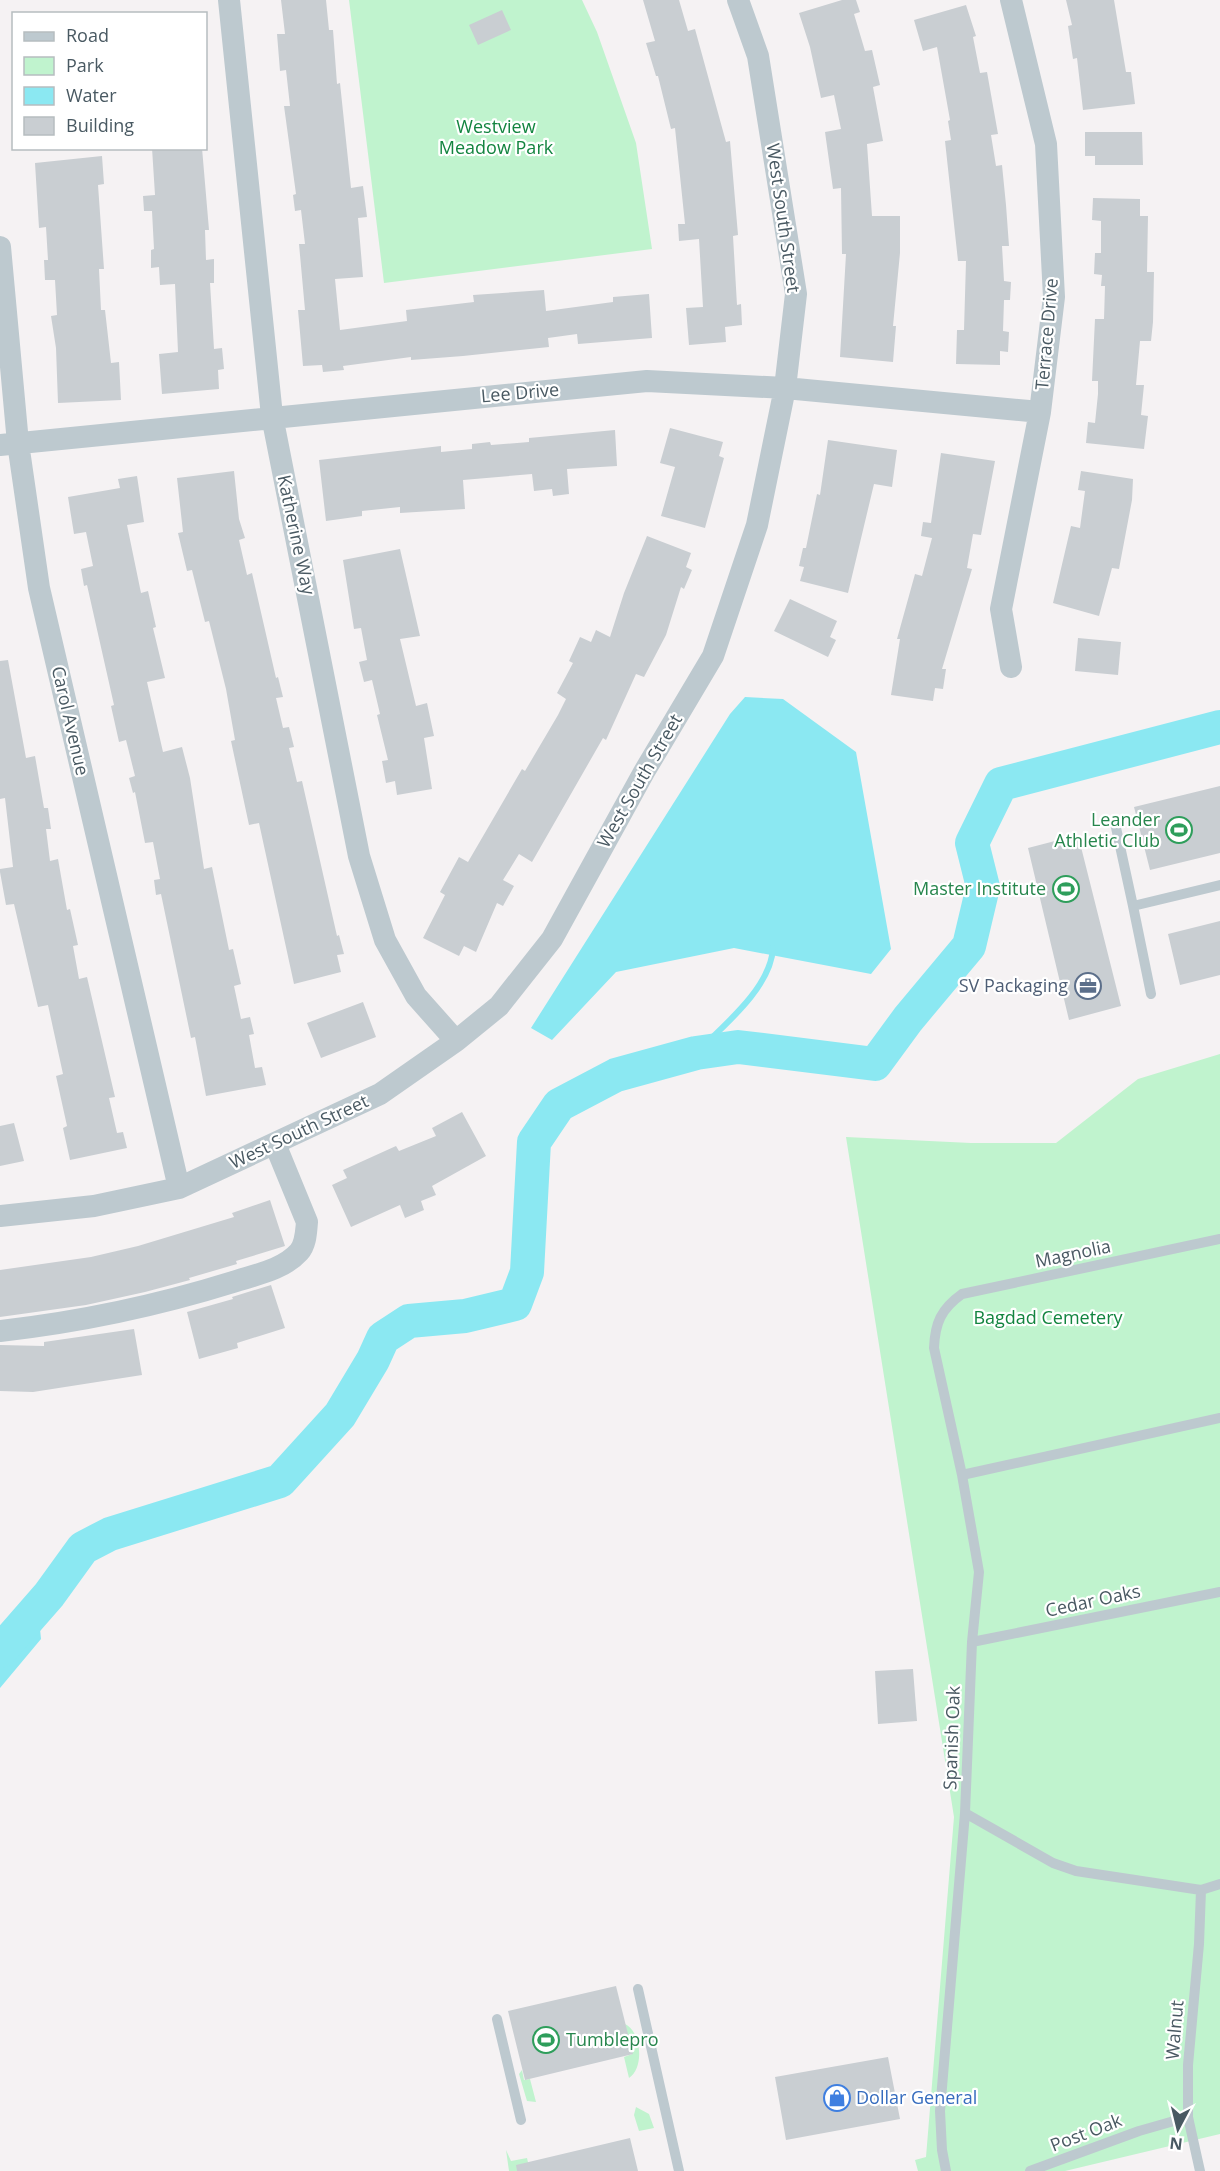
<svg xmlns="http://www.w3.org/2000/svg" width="1220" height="2171" font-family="'Open Sans',sans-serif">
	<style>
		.green { fill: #c0f3ce }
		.water { fill: #8be8f2 }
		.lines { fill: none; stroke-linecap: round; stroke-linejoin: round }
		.stream { stroke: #8be8f2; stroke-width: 6 }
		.river { stroke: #8be8f2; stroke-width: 34 }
		.building { fill: #c9ced2 }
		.service { stroke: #bdc9cf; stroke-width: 10 }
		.minor { stroke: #bdc9cf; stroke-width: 22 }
		.labels { text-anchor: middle; stroke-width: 4.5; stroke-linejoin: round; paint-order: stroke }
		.park-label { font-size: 18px; fill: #12843f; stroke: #fff }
		.street-label { font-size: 18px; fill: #495962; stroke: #fff }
		.leisure-label { font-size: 18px; fill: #27864d; stroke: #fff; text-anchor: end }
		.service-label { font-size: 18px; fill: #4e5e75; stroke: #fff; text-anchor: end }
		.shop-label { font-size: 18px; fill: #366cbe; stroke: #fff; text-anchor: start }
	</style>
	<rect width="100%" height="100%" fill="#f5f2f3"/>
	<path class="green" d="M349 0H582L597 32 636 143 652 249 384 283Z
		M1220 1054V2134L1065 2171H918L915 2160 926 2157 954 1817 846 1137 971 1143H1056L1138 1079Z
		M625 2024C641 2031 645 2068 629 2078L624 2057 632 2054Z
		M522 2070 524 2080 530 2079 536 2102 527 2101 519 2074Z
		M636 2107 649 2114 654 2128 639 2131 634 2115Z
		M506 2150 511 2161 527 2158 530 2171H509Z"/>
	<path class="water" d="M745 697 783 699 856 752 891 949 871 974 734 948 616 972 552 1040 531 1028 730 714Z
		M38 1609 41 1639 0 1688V1639Z"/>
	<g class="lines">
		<path class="stream" d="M696 1053C722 1027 771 988 773 948"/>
		<path class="river" d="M0 1651 49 1595 83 1548 110 1534 280 1481 340 1415 373 1360 383 1338 409 1321 465 1316 515 1304 527 1272 534 1142 559 1105 616 1075 696 1053 738 1047 875 1064 908 1019 969 946 983 887 972 843 1001 784 1220 727"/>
	</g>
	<path class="building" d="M281 0H326L329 30H333L337 84 340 83 351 188 363 186 367 217 358 218 363 277 335 279 340 330 407 321 406 310 474 302 473 295 544 290 546 311 613 302V297L649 294 652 338 578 344 577 334 548 338 549 347 463 356 411 360V357L343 366 344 370 323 372 322 365 303 366 298 310H305L299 244H305L301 210 295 211 293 195 296 194 284 106H290L286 70 280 71 277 34H285Z
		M643 0H679L688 31 695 29 726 142 730 141 738 235 733 236 737 305 741 304 742 325 725 327 726 342 689 345 686 308 703 307 699 239 679 241 678 224H685L675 128 671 129 658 76H656L646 43 655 41Z
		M842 0H856L860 12 854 14 865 51 872 50 880 85 873 87 883 141 867 144 872 216H900V253L893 326H896L893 362 840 357 846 254H842L841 188 833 189 825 132 841 129 834 95 821 98 810 47 799 13Z
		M1066 0H1114L1126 72H1131L1135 104 1083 110 1077 58 1073 59 1068 26 1072 25Z
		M966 5 976 36 973 37 980 73 987 72 998 134 991 135 996 166 1002 165 1006 205 1009 246H1002L1004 281 1011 282 1010 300H1004L1003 331 1009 332 1008 352 1000 351V365L956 364 957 330H964L966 261H958L945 141 951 140 948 121 950 120 937 47 923 51 914 20Z
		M502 10 511 30 478 45 469 25Z
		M1085 132H1142L1143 165H1095V156H1085Z
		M152 148H202L209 230H205L206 260 214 259V283H210L214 349 222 348 224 369 218 370 219 389 162 394 159 354 178 352 175 284 160 285 159 267 151 268V250L154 249 152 211H144L143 196 155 195Z
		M102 156 104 184 98 185 104 269H99L101 310H105L111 363 119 362 121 400 58 403 56 348 51 316 57 315 55 280H45L44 260H48L46 227 39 228 35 163Z
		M1093 198 1140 199V216H1148L1147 272H1154L1153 322 1151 341H1140L1136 385H1144L1141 415 1148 416 1144 449 1086 443 1088 422 1095 423 1098 394V381H1092L1095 319H1104L1105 286H1101L1102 275 1094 274 1095 253H1101V221L1092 220Z
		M670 428 723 442 719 456 724 458 705 528 661 516 675 467 660 463Z
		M615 430 617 466 567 469 569 494 553 496 552 489 534 491 532 474 463 480 465 509 400 513V507L362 511V516L326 521 319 460 441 446V452L472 449V444L490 442 491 445 529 442V438Z
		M828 440 897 450 892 487 874 484 848 593 800 581 804 567 799 566 803 548H806L817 494 820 495Z
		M941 453 995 461 981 535 973 534 967 568 972 569 942 669H946L943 689 935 688 933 701 891 695 900 639H897L915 574 922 576 932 538 921 536 923 522 931 523Z
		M234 471 239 519 245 538 239 540 247 575 252 573 276 678 278 677 283 697 276 698 283 728 289 727 294 747 289 748 297 782 302 781 337 936 339 935 344 954 337 955 341 972 294 984 259 823 249 825 231 741 235 740 226 689 209 621 205 622 192 570 187 571 178 533 183 532 177 478Z
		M1081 471 1133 479 1132 500 1119 569 1112 568 1099 616 1053 603 1071 526 1080 528 1085 491 1078 490Z
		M137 476 144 522 127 525 141 593 148 591 156 627 153 628 165 678 147 682 163 752 182 747 190 778 204 869 212 867 229 950 233 949 241 984 234 986 241 1019 250 1017 254 1034 249 1035 255 1068 262 1067 266 1085 206 1096 195 1037 191 1038 161 894 156 895 154 880 160 879 153 842 145 843 135 792 133 793 129 778 135 776 126 740 119 742 111 706 114 705 87 585 84 586 81 569 93 566 86 532 74 534 68 497 120 488 118 479Z
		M647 536 691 553 686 567 692 570 684 589 681 587 666 635 644 677 636 674 606 740 603 738 532 862 519 854 503 880 514 886 503 906 497 903 476 952 464 946 459 956 423 938 445 895 440 892 459 857 468 862 522 769 525 771 558 715 566 699 557 693 573 663 569 661 580 637 591 642 596 630 610 637 624 593Z
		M400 549 420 636 400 639 416 706 427 703 434 736 424 738 432 789 397 795 395 781 386 783 382 761 388 760 377 715 380 714 372 680 364 682 359 662 367 660 361 628 354 629 343 560Z
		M790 599 837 621 830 637 836 640 828 657 774 631Z
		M1078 638 1121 642 1118 675 1075 671Z
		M8 660 26 758 35 756 44 808H48L51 829H46L50 861 58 859 67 910 70 909 78 945 73 946 79 979 87 977 115 1097 109 1098 117 1133 123 1132 127 1148 70 1160 63 1128 67 1126 56 1076 63 1074 48 1005 38 1007 14 904 6 905 0 872V869L13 867 5 798 0 799V661Z
		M1220 786V853L1150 870 1134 807Z
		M1078 835 1121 1006 1069 1020 1028 848Z
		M1220 921V975L1180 985 1168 934Z
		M363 1002 376 1037 321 1058 307 1023Z
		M462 1112 486 1156 432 1186 436 1195 421 1201 424 1210 405 1218 400 1205 351 1227 332 1185 347 1178 343 1170 396 1146 399 1151 436 1136 432 1128Z
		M14 1123 24 1161 0 1166V1126Z
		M270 1200 285 1246 236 1261 237 1264 189 1278 190 1280 145 1292 86 1305 0 1317V1270L91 1257 138 1246 234 1217 232 1213Z
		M271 1285 285 1328 237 1343 238 1348 199 1359 187 1312 233 1299 232 1297Z
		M134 1329 142 1375 33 1392 0 1391V1345L44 1346V1342Z
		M913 1669 917 1721 878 1724 875 1671Z
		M616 1986 633 2054 525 2080 508 2011Z
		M888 2057 900 2119 786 2140 775 2077Z
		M630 2138 638 2171H517L516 2165Z"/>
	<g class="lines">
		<path class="service" d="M1115 823 1133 906 1220 885
			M1133 906 1151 994
			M962 1475 1220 1418
			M972 1642 1220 1592
			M965 1813 1053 1863 1076 1871 1201 1890 1220 1884
			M638 1989 679 2171
			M497 2019 521 2120
			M946 2171 942 2150 940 2111 965 1813 972 1642 979 1572 962 1475 934 1348C935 1323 941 1309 962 1294L1220 1239
			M1030 2171 1139 2131 1188 2117
			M1200 2171 1188 2117V2065L1199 1944 1201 1890"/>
		<path class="minor" d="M229 0 272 416 359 856 385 940 416 996 456 1041
			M1011 0 1046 144 1054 297 1040 412 1001 609 1011 667
			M0 247 18 443 39 588 179 1188
			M0 445 647 381 785 388 1040 412
			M0 1216 94 1206 179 1188 380 1094 456 1041 499 1006 552 939 644 772 713 656 757 525 785 388 796 294 758 56 738 0
			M0 1331C80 1322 156 1306 233 1282 254 1275 283 1270 299 1252 306 1244 306 1232 307 1222L275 1144"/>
	</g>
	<defs>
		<symbol id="stadium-ring" viewBox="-11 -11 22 22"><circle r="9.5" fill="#fff" stroke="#2e9e5b" stroke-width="1.5"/><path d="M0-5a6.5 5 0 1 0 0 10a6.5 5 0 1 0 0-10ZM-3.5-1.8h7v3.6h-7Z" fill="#2e9e5b"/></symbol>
		<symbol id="office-ring" viewBox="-11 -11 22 22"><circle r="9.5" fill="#fff" stroke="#5c6f8a" stroke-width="1.5"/><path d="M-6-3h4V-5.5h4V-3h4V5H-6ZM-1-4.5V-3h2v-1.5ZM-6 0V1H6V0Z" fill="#5c6f8a"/></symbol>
		<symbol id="shop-ring" viewBox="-11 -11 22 22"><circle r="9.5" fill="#fff" stroke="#3f7fe0" stroke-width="1.5"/><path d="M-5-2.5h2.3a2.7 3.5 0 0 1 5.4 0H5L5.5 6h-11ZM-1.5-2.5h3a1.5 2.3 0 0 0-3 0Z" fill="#3f7fe0"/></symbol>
	</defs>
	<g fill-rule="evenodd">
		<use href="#stadium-ring" x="1164" y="815" width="30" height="30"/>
		<use href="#stadium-ring" x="1051" y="874" width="30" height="30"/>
		<use href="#office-ring" x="1073" y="971" width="30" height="30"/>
		<use href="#stadium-ring" x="531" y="2025" width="30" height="30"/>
		<use href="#shop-ring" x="822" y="2083" width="30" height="30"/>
	</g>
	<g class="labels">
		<g class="park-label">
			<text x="496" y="133">Westview<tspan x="496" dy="21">Meadow Park</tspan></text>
			<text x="1048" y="1324">Bagdad Cemetery</text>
		</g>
		<g class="street-label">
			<text transform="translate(783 218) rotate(82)" y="6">West South Street</text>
			<text transform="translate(1047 334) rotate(-85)" y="6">Terrace Drive</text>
			<text transform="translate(520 393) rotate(-5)" y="6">Lee Drive</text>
			<text transform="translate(296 535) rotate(78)" y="6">Katherine Way</text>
			<text transform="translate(70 721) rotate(77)" y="6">Carol Avenue</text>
			<text transform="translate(640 781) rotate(-60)" y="6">West South Street</text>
			<text transform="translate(299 1132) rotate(-25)" y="6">West South Street</text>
			<text transform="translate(1073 1254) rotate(-12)" y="6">Magnolia</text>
			<text transform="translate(1093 1601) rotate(-12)" y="6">Cedar Oaks</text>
			<text transform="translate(952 1738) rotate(-88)" y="6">Spanish Oak</text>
			<text transform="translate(1175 2030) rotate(-85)" y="6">Walnut</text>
			<text transform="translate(1086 2133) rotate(-21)" y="6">Post Oak</text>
		</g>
		<g class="leisure-label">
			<text x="1160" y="826">Leander<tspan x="1160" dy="21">Athletic Club</tspan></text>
			<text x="1046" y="895">Master Institute</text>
			<text x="566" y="2046" text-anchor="start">Tumblepro</text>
		</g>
		<g class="service-label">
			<text x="1068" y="992">SV Packaging</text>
		</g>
		<g class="shop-label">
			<text x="856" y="2104">Dollar General</text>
		</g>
	</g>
	<rect x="12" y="12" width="195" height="138" fill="#ffffff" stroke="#b6bdc0" stroke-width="1.5"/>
	<rect x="24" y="32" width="30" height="9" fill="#bdc9cf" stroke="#b6bdc0" stroke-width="1.5"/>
	<text x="66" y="42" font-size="18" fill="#495962">Road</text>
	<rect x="24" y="57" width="30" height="18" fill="#c0f3ce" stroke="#b6bdc0" stroke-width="1.5"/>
	<text x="66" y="72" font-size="18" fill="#495962">Park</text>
	<rect x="24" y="87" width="30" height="18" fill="#8be8f2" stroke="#b6bdc0" stroke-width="1.5"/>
	<text x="66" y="102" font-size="18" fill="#495962">Water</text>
	<rect x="24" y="117" width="30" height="18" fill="#c9ced2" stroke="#b6bdc0" stroke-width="1.5"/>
	<text x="66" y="132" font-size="18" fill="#495962">Building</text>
	<g transform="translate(1178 2129) rotate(187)" stroke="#ffffff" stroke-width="4.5" paint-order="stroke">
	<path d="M0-4.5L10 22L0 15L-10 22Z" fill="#495962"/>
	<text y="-9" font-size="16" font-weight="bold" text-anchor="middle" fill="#495962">N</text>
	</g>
</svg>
